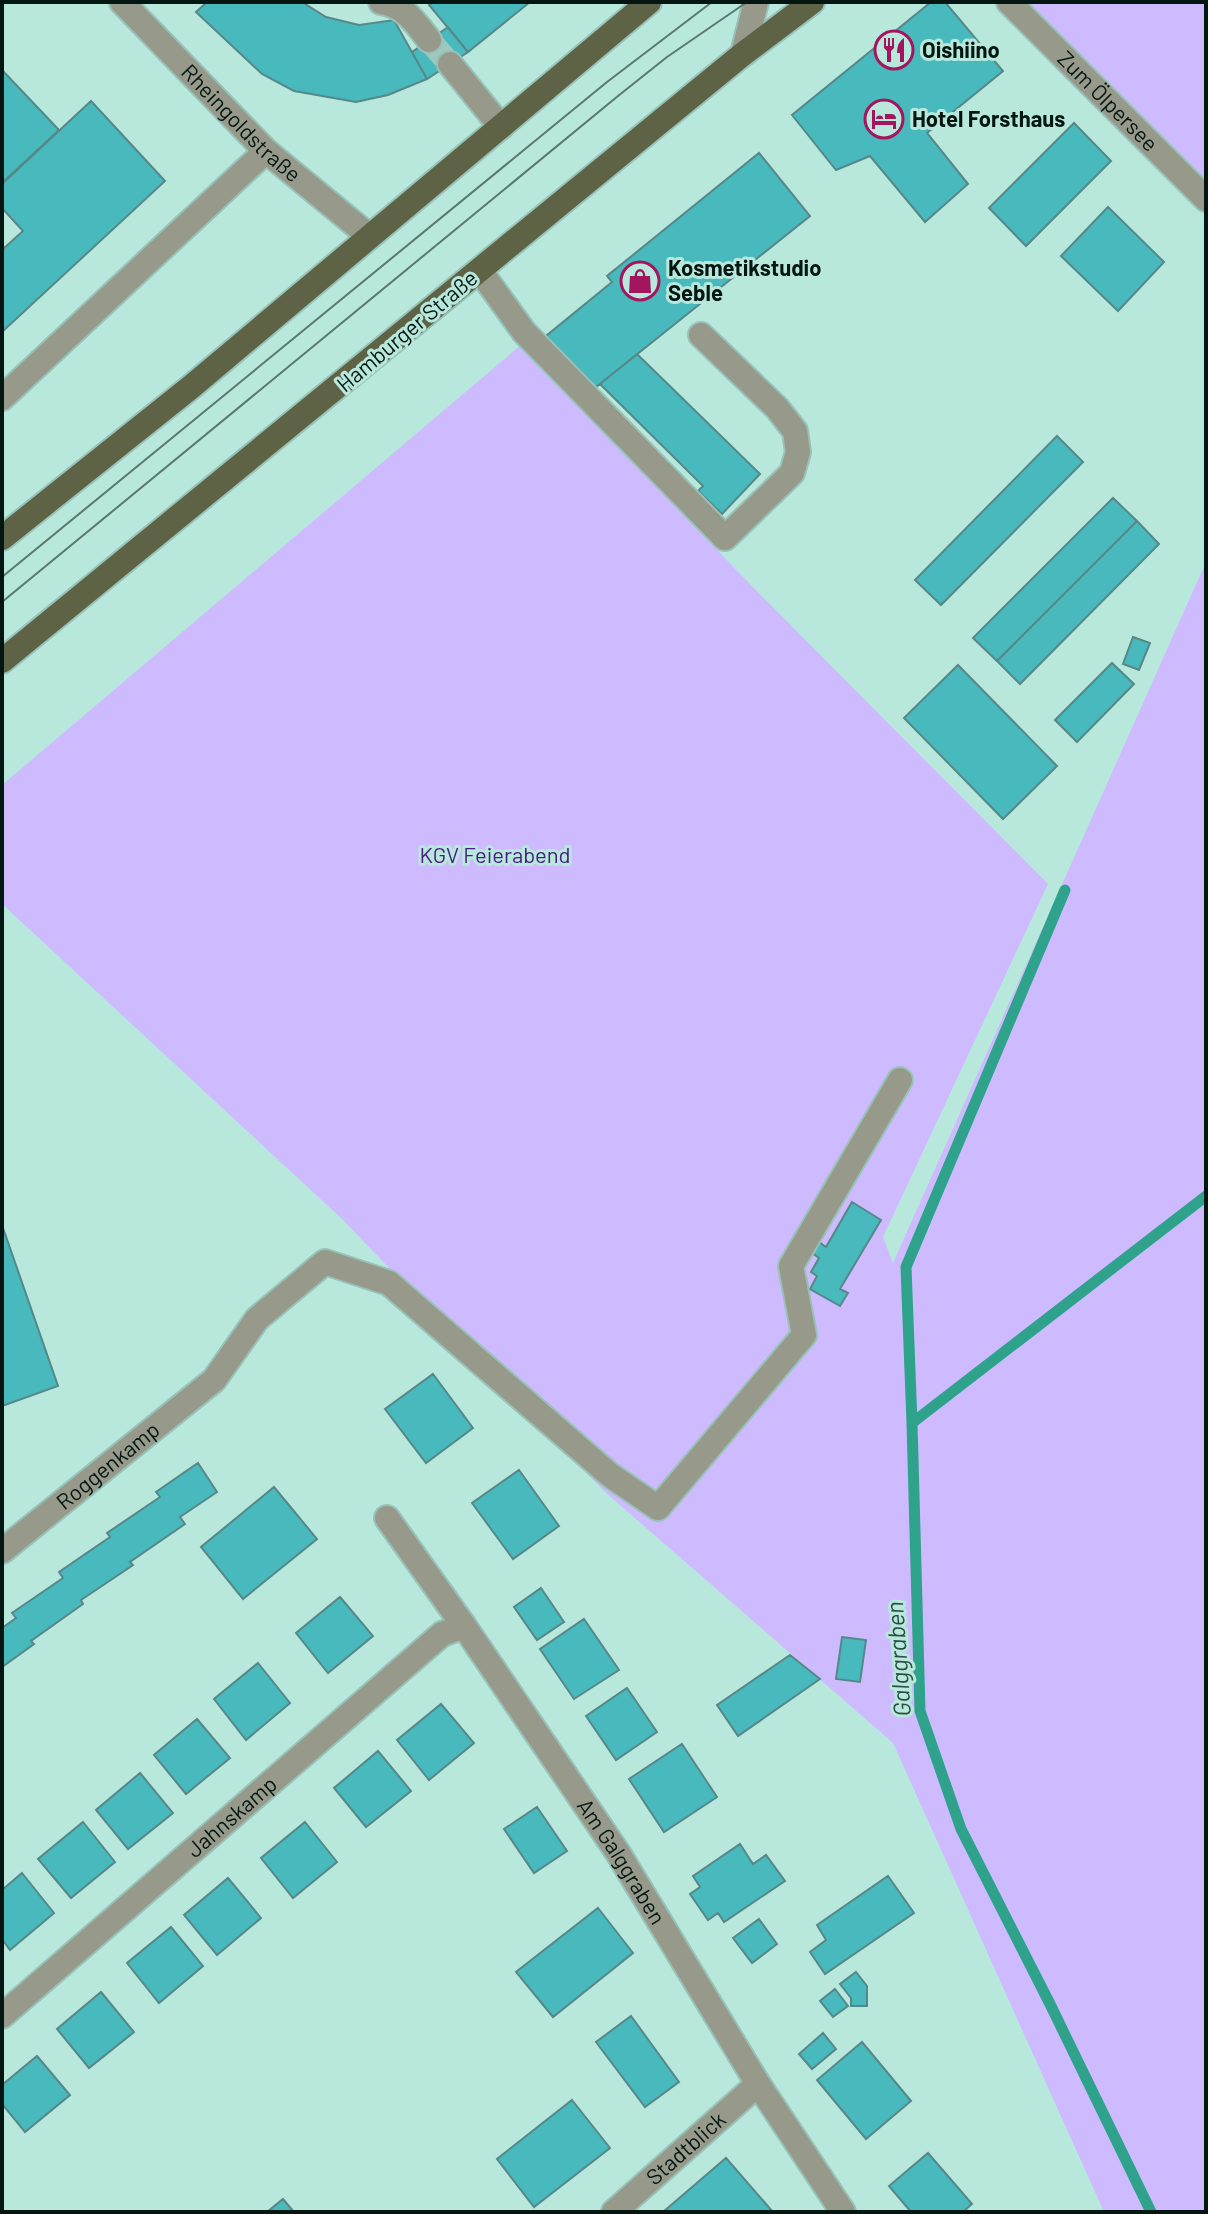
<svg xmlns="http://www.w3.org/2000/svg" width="1208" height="2214" font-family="Barlow,sans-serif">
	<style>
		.green { fill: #cebbff }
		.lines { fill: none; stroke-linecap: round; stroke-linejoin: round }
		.stream { stroke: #2fa28c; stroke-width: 11 }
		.building { fill: #48b9bc; stroke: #578889; stroke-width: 2 }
		.minor-tunnel { stroke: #9dc8be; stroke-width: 24; stroke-dasharray: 24 12; stroke-linecap: butt }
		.minor-casing { stroke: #98c2b8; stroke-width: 28 }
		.major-casing { stroke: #98c2b8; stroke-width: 28 }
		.minor { stroke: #979a8a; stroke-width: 24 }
		.major { stroke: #5e6346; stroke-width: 24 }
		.tram { stroke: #587870; stroke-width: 2 }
		.labels { text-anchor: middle; stroke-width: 6; stroke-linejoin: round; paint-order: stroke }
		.poi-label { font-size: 22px; font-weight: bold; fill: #041612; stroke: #b8e8dc; text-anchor: start }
		.street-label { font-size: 22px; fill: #041612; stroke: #b8e8dc }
		.park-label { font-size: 22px; fill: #471b81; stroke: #b8e8dc }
		.water-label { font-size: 24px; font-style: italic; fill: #2c4c44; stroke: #b8e8dc }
	</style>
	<rect width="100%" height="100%" fill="#b8e8dc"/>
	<path class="green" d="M1026 2H1206V181Z
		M522 344 740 574 1048 884 883 1237 893 1263 1206 562V2212H1104L893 1743 605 1492 342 1219 2 904V785Z"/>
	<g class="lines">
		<path class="stream" d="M912 1423 906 1267 1065 890
			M1151 2212 1050 2004 961 1829 920 1711 912 1423 1206 1196"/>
	</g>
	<path class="building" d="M207 2H302L326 17 359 25 394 20 427 79 388 95 356 102 294 91 262 74 196 12Z
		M433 2H530L468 52 429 5Z
		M931 2H945L1003 71 927 133 968 184 925 222 870 156 836 170 792 115Z
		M448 27 468 52 427 79 412 52Z
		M2 70 59 130 2 183Z
		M91 101 165 181 2 332V250L23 231 2 208V184Z
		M1074 123 1111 161 1026 246 989 208Z
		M759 153 810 216 591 391 546 336 612 282 607 276Z
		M1108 207 1164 262 1118 311 1061 256Z
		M637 354 760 474 722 514 698 491 703 486 600 384Z
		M1057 436 1083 462 941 605 915 580Z
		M1113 498 1137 521 997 661 973 638Z
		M1137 521 1159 544 1020 684 997 661Z
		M1133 637 1150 643 1139 670 1123 664Z
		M1112 663 1134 684 1077 742 1055 720Z
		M958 665 1057 766 1003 819 904 718Z
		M852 1202 881 1220 840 1289 848 1293 840 1306 810 1289 817 1276 811 1272 819 1258 812 1253 819 1242 826 1247Z
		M2 1225 58 1386 2 1406Z
		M433 1374 473 1428 426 1463 385 1409Z
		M198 1463 217 1492 180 1517 185 1524 130 1562 133 1565 81 1600 83 1604 31 1641 34 1644 2 1667V1628L16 1618 12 1613 63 1578 59 1572 110 1537 107 1533 160 1497 156 1492Z
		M519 1470 559 1526 513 1559 472 1503Z
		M274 1487 317 1539 243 1599 201 1547Z
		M541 1588 564 1622 537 1640 514 1607Z
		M340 1597 373 1636 328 1673 296 1633Z
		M584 1619 619 1670 574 1699 540 1649Z
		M842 1637 866 1640 860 1682 836 1679Z
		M790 1655 820 1679 738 1736 717 1705Z
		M258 1663 290 1703 246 1740 214 1699Z
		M627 1688 657 1732 616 1760 586 1716Z
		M441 1704 474 1743 429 1780 397 1740Z
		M197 1719 230 1758 186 1794 154 1755Z
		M682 1744 717 1797 664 1832 629 1779Z
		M378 1751 411 1791 366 1827 334 1788Z
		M140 1773 173 1813 128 1849 96 1810Z
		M537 1807 567 1851 534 1873 504 1829Z
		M83 1822 115 1862 71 1898 38 1859Z
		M305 1822 337 1862 293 1898 261 1858Z
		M740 1844 753 1864 766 1855 785 1881 724 1922 718 1913 708 1920 690 1894 700 1887 693 1876Z
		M22 1873 54 1913 10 1950 2 1939V1890Z
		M888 1876 914 1913 825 1974 810 1952 826 1940 817 1925Z
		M228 1878 261 1918 217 1955 184 1915Z
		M598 1908 633 1953 553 2017 516 1972Z
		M759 1919 777 1944 752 1963 733 1938Z
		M171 1927 203 1966 159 2003 127 1963Z
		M856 1972 867 1986V2006H851V1998L840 1984Z
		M835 1989 848 2006 833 2017 820 2001Z
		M101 1992 134 2032 89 2068 57 2029Z
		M631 2016 679 2082 645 2107 596 2042Z
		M823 2033 836 2049 812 2069 799 2054Z
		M862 2042 911 2101 866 2139 817 2080Z
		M37 2056 70 2095 25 2132 2 2104V2085Z
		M572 2100 610 2148 534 2207 497 2159Z
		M928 2153 972 2204 963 2212H911L889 2186Z
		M726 2158 773 2212H663Z
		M283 2199 294 2212H267Z"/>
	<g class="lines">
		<path class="minor-tunnel" d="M429 40 450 64"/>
		<defs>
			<g id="minor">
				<path id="s1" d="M122 2 266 151 369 236"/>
				<path d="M381 2C405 6 415 22 429 40"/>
				<path id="s2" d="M1009 2 1206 199"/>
				<path d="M743 54 756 2"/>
				<path d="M450 64 501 127"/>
				<path d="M480 271 524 332 725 538 792 473 798 452 795 431 777 408 701 335"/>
				<path d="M2 398 266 151"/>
				<path id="s3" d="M387 1518 464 1626 618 1853 758 2084 843 2212"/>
				<path id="s4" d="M2 1551 214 1380 257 1319 325 1262 389 1283 610 1475 658 1508 804 1335 791 1266 900 1080"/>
				<path id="s5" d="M2 2016 442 1634 464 1626"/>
				<path id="s6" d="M614 2212 758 2084"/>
			</g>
			<path id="major" d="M2 538 191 387 649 2
				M2 661 743 54 812 2"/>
		</defs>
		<use href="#minor" class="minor-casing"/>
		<use href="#major" class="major-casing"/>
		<use href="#minor" class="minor"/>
		<use href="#major" class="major"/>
		<path class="tram" d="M2 577 607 82 712 2
			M2 602 618 96 667 57 747 2"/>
	</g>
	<defs>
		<symbol id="restaurant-ring" viewBox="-11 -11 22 22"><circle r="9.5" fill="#b8e8dc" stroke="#a3165d" stroke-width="1.5"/><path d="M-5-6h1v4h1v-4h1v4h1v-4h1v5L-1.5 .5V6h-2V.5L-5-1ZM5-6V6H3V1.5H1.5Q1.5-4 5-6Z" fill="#a3165d"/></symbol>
		<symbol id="hotel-ring" viewBox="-11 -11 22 22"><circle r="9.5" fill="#b8e8dc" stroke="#a3165d" stroke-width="1.5"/><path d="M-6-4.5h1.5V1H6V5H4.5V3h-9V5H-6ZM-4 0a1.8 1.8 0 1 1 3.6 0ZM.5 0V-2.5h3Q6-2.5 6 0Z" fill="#a3165d"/></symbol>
		<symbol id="shop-ring" viewBox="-11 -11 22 22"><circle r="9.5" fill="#b8e8dc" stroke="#a3165d" stroke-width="1.5"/><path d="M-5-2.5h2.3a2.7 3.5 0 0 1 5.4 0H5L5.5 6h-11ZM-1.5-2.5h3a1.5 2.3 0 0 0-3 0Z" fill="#a3165d"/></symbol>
	</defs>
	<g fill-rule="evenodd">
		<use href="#restaurant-ring" x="872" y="28" width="44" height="44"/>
		<use href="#hotel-ring" x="862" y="97" width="44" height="44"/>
		<use href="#shop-ring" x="618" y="259" width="44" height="44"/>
	</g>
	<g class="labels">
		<g class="poi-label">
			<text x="922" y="58">Oishiino</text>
			<text x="912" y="127">Hotel Forsthaus</text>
			<text x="668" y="276">Kosmetikstudio<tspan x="668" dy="25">Seble</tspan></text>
		</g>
		<g class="street-label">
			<text dy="8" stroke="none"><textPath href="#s2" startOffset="140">Zum Ölpersee</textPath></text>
			<text dy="8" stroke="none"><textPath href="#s1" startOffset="170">Rheingoldstraße</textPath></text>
			<text transform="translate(407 331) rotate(-40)" y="8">Hamburger Straße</text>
			<text dy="8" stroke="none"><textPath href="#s4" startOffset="136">Roggenkamp</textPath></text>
			<text dy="8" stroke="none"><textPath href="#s5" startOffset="304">Jahnskamp</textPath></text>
			<text dy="8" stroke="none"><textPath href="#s3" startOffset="416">Am Galggraben</textPath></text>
			<text dy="8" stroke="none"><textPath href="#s6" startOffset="96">Stadtblick</textPath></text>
		</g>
		<g class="park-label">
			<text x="495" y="863">KGV Feierabend</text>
		</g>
		<g class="water-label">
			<text transform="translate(899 1659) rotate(-94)" y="8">Galggraben</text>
		</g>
	</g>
	<rect width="1208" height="2214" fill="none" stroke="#041612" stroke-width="8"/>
</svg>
